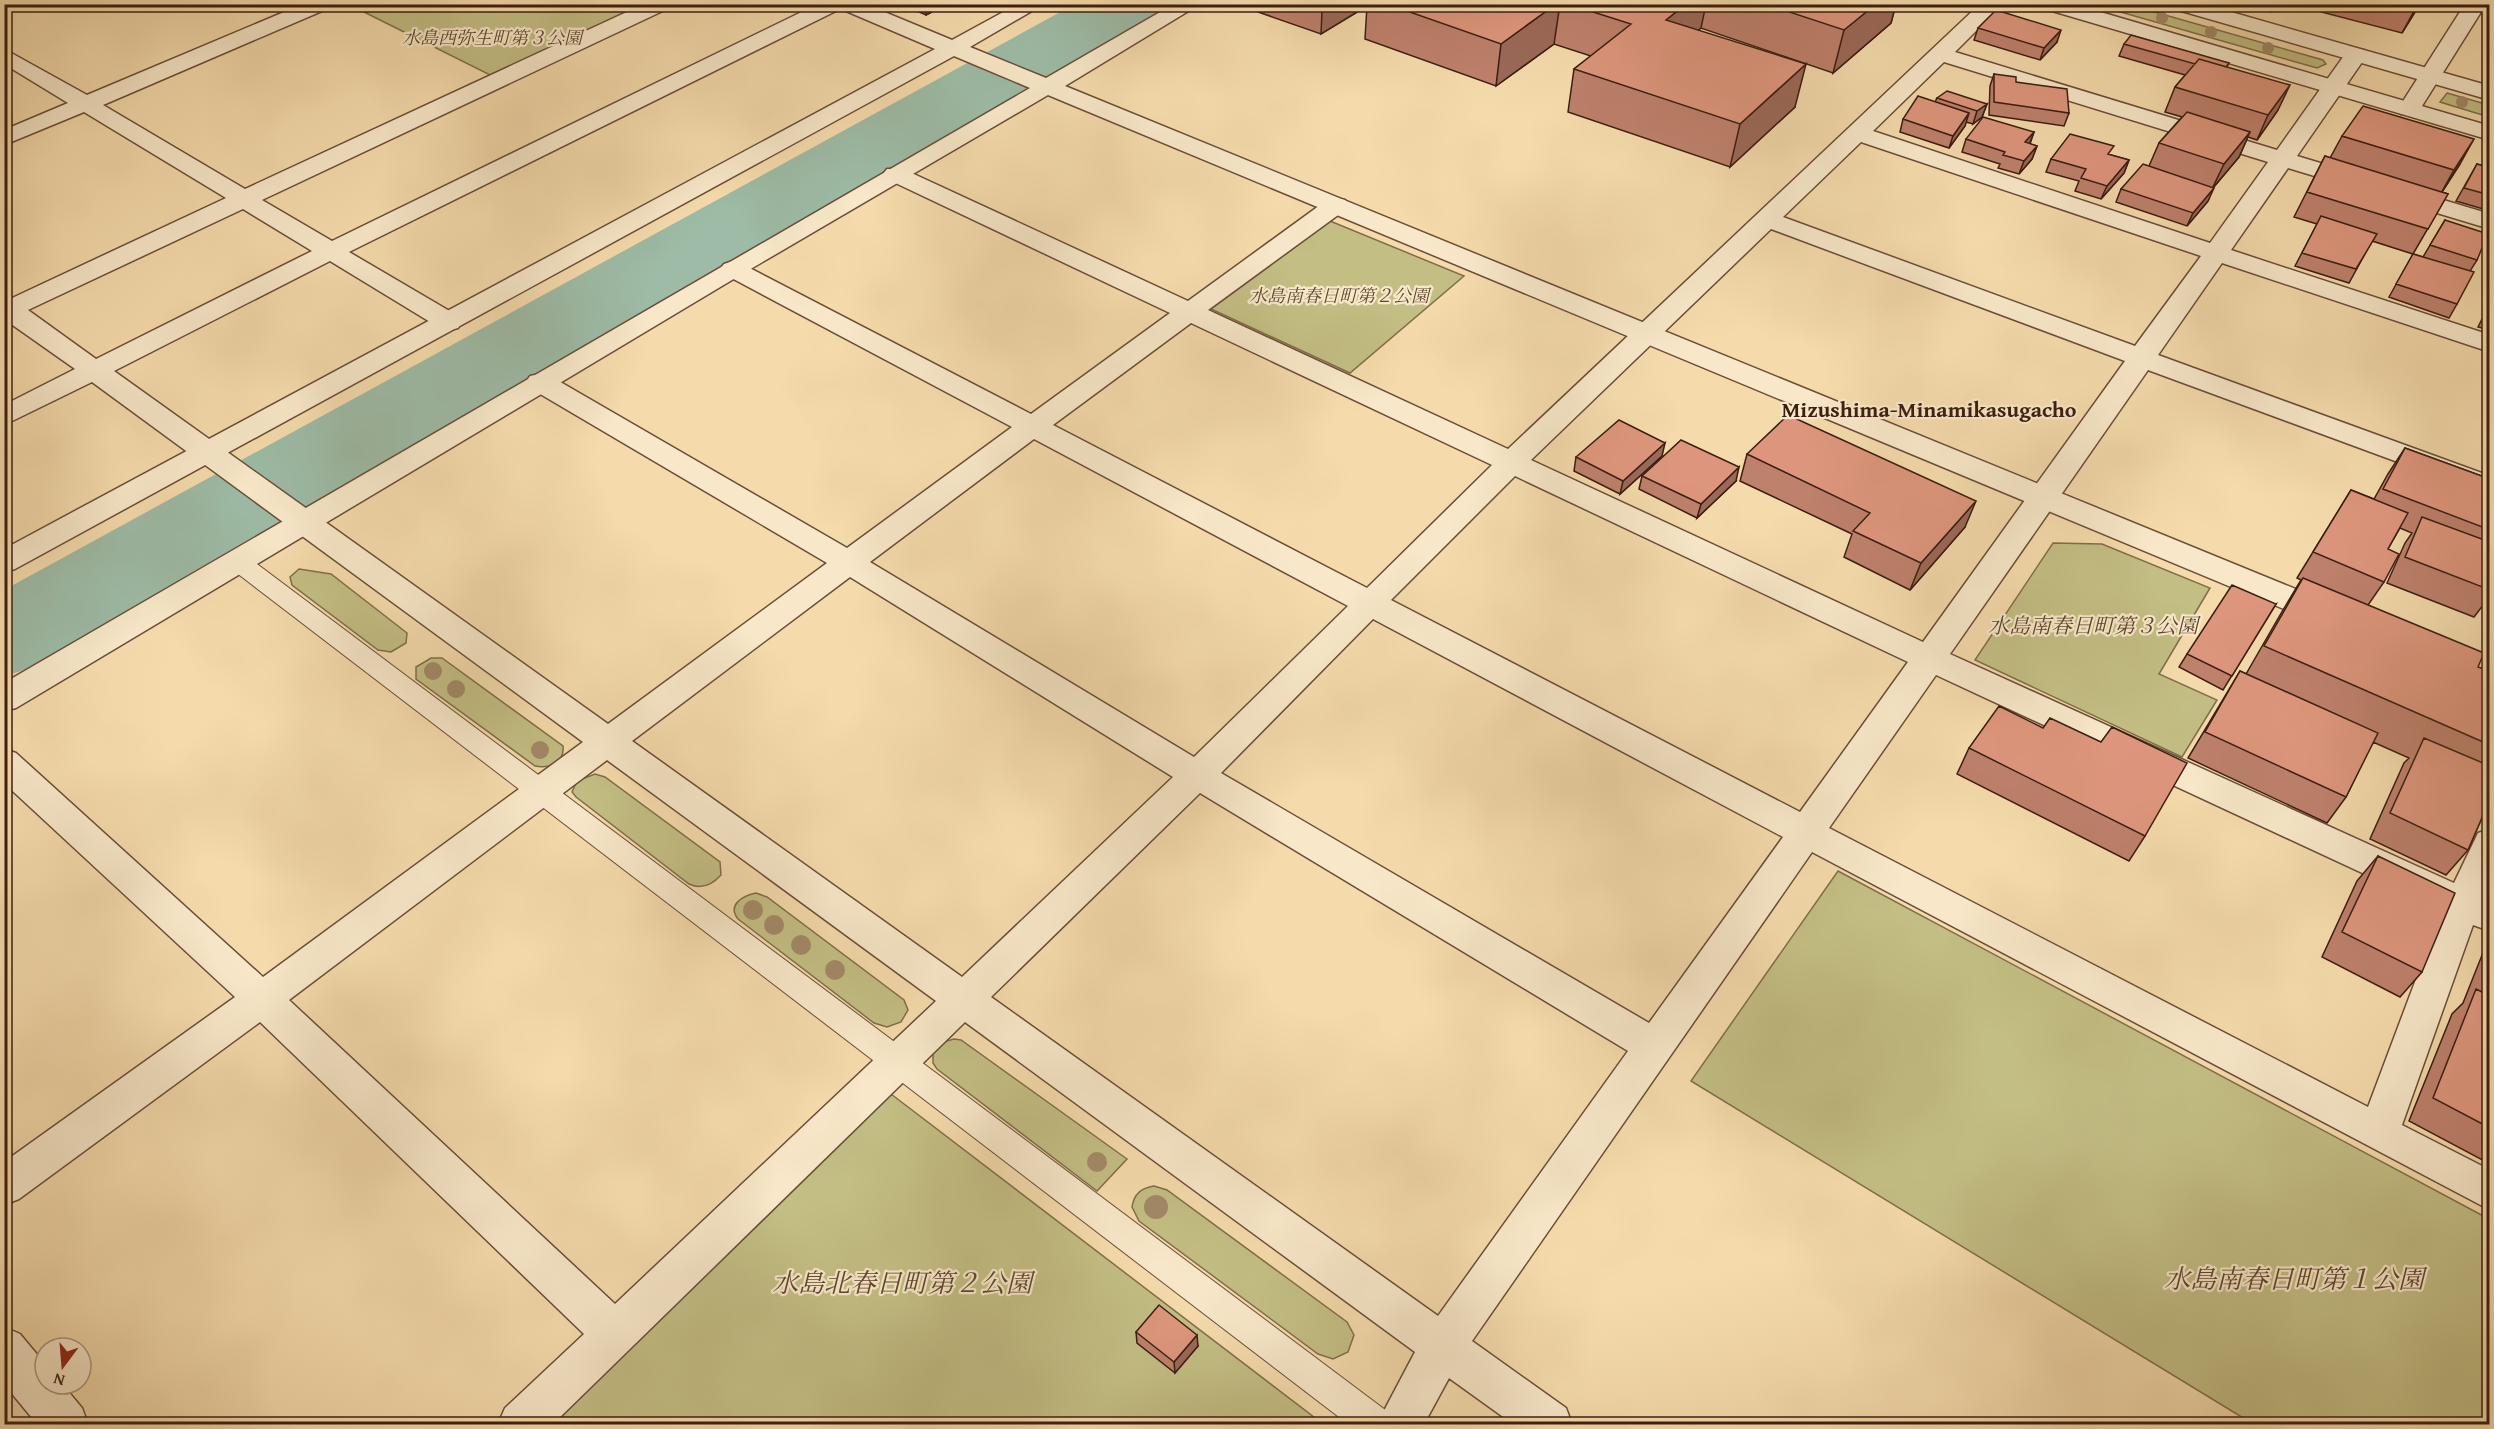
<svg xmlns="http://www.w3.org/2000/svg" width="2494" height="1429" font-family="'Gentium Book Plus','Noto Serif JP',serif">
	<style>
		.green { fill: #c3be84; stroke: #806e4a; stroke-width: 1.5 }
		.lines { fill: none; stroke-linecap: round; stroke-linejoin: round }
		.stream { fill: #767c6a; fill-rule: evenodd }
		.river { fill: #9dbba6; fill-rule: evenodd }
		.service-casing { stroke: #6a4d38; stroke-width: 2 }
		.minor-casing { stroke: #6a4d38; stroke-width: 3 }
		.tertiary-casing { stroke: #6a4d38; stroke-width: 3 }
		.service { fill: #f8e8c9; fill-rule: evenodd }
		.minor { fill: #f8e8c9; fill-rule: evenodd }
		.tertiary { fill: #f8e8c9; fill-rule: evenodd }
		.tree { fill: #a28967 }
		.wall { fill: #be816c; stroke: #3c1e11; stroke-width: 1.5 }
		.shaded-wall { fill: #9b6958; stroke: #3c1e11; stroke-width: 1.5 }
		.building { fill: #dd967d; stroke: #3c1e11; stroke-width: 1.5 }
		.labels { text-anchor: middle; stroke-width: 4.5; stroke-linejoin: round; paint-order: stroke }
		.far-park-label { font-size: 18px; font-style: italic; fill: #5e462e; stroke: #f8e8c9 }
		.park-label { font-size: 21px; font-style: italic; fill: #5e462e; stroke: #f8e8c9 }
		.neighbourhood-label { font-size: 22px; font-weight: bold; fill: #3c1e11; stroke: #f8e8c9 }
		.near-park-label { font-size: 26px; font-style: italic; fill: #5e462e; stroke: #f8e8c9 }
	</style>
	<rect width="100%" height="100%" fill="#f5dbac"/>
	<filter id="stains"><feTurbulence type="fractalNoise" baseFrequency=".00333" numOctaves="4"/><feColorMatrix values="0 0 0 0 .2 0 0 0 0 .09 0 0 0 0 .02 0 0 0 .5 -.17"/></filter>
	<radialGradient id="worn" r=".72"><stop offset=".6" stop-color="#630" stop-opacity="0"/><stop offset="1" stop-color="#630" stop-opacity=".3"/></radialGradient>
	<path class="green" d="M350 5H647L492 76Z
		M2096 5H2130L2323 60 2326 64 2317 68Z
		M2447 93 2489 105V117L2440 102Z
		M1330 221 1464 276 1350 373 1211 309Z
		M2053 543 2102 544 2210 588 2159 674 2217 700 2182 757 1975 660Z
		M299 569 331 574 407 633 406 643 391 652 378 650 292 585 290 577Z
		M431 658H442L563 746C565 762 549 769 535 766L416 679V667Z
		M595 774 605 777 720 862 721 875C712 885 702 890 689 884L576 797 572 792 577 781Z
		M1838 871 2489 1219V1424H2253L1691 1081Z
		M756 893 767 897 904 1000 908 1010 901 1022 887 1027 874 1023 738 919C727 905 742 896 756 893Z
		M954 1039 961 1040 1127 1159 1097 1191 937 1069 933 1063V1053L943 1042Z
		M891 1094 1323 1424H553Z
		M1154 1186 1167 1190 1347 1322 1354 1335 1348 1352 1333 1359 1318 1354 1139 1221 1132 1207C1134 1194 1141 1188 1154 1186Z"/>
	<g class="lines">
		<path class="stream" d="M1092 4H1106L4 619V605L676 231Z"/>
		<path class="river" d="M1075 4H1163L1153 19 42 665 4 676V590Z"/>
		<defs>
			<path id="service" d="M237 553 245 555 1388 1412 1393 1424H1348L229 567 225 561 229 555Z"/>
			<path id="minor" d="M303 4H332L329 8 103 105 245 189 644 4H672L669 8 262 200 332 241 818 4H845L842 8 349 252 458 316 462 322 458 328 449 330 440 328 330 261 114 371 608 724 827 563 530 388 526 382 530 376 540 374 550 376 847 548 1012 427 724 274 720 269 724 264 733 261 742 264 1031 414 1170 313 887 179 883 174 887 169H903L1188 301 1327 200 1336 198 1345 200 1348 205 1345 210 1208 310 1508 449 1980 4H2003L1955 52 2277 150 2348 50H2364L2367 55 2297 156 2490 214V229L2288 168 2231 250 2490 335V352L2222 263 2158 355 2490 476V496L2148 370 1950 654 2454 883 2478 833 2490 829V883L2483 897 2490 899V931L2473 925 2402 1125 2490 1170V1210L1812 852 1472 1341 1566 1408 1572 1424H1513L1449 1378 1424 1424H1377L1415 1352 965 1022 553 1424H498L505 1408 584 1334 260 1022 19 1199 4 1205V1162L235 997 4 783V749L16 753 263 977 583 742 92 382 4 425V405L75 369 4 319V297L10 299 226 198 84 112 4 145V130L68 103 4 64V49L87 95ZM1944 62 2268 162 2210 243 1873 131ZM1861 142 2201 256 2135 346 1783 217ZM243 209 312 251 96 359 28 310ZM1771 229 2125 361 1923 642 1531 460ZM1191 323 1492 465 1367 588 1053 425ZM1034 439 1348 606 1194 757 870 562ZM1515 476 1908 662 1800 812 1391 600ZM850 577 1173 777 962 977 632 741ZM1373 619 1783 837 1649 1023 1221 773ZM1936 675 2442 910 2368 1107 1829 828ZM607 760 936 1001 615 1304 289 1000ZM1200 793 1628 1051 1438 1316 991 997Z
				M2465 4H2486L2417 114H2401L2398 109Z
				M4 1327 20 1334 45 1364V1384H62L82 1408 88 1424H37L4 1384Z"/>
			<path id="tertiary" d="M836 4H865L952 40 1018 4H1044L970 47 1046 78 1174 4H1200L1065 86 2342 608 2347 616 2342 624 2331 627 2320 624 1048 95 742 274 16 708 4 711V683L1030 88 954 56 15 569 4 572V549L935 49 839 8Z
				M2039 4H2073L2490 126V140L2042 8Z
				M2168 4H2203L2490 86V100L2171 8Z"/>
		</defs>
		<use href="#service" class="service-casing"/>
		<use href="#minor" class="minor-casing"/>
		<use href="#tertiary" class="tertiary-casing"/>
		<use href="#service" class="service"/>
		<use href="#minor" class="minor"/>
		<use href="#tertiary" class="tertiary"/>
	</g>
	<g class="tree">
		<circle cx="2162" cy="18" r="6"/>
		<circle cx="2211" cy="32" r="6"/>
		<circle cx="2268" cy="48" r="6"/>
		<circle cx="2462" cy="102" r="6"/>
		<circle cx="433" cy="671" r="9"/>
		<circle cx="456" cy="689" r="9"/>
		<circle cx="540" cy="750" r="9"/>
		<circle cx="753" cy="910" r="10"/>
		<circle cx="774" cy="925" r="10"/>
		<circle cx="801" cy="945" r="10"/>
		<circle cx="835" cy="970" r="10"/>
		<circle cx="1097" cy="1162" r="10"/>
		<circle cx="1156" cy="1207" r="12"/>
	</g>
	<path class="wall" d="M909 4H947L926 15 910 8Z
		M1258 4H1896L1891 23 1833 73 1701 28 1698 30 1795 107 1730 167 1568 112 1574 69 1591 56 1554 44 1496 86 1365 39 1367 6 1321 34 1258 12Z
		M2242 4H2277L2271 12Z
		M2308 4H2420L2402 33 2306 8Z
		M1978 28 2057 42 2040 60 1974 40Z
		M2124 44 2229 63 2227 67 2278 110 2257 140 2248 137 2239 157 2213 188 2208 201 2187 226 2116 202 2121 189 2149 166 2159 143 2182 117 2165 112 2175 87 2185 75 2119 56Z
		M1994 74 2069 113 2064 126 1989 115 1990 86Z
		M1937 98 1987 104 1982 117 1973 124 1966 122 1965 126 1949 148 1900 132 1903 119 1935 102Z
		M2034 132 2030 144 2037 146 2032 159 2019 174 1998 168 2000 164 1962 152 1966 139Z
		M2342 136 2460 164 2442 192 2448 194 2413 254 2372 241 2349 283 2295 266 2317 224 2294 217 2325 156 2330 158Z
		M2110 155 2129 160 2124 173 2101 199 2075 191 2079 181 2046 172 2051 159Z
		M2477 164 2490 168V211L2456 201Z
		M2445 220 2477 260 2470 271 2457 304 2449 318 2389 297 2413 254 2423 257Z
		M2490 251V262L2484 260Z
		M2490 303V330L2478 327Z
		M2405 448 2490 479V596L2474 617 2387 583 2405 543 2412 533 2400 528 2388 549 2384 582 2368 605 2478 667 2490 671V799L2468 850 2446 875 2370 839 2404 763 2409 758 2373 742 2346 797 2327 823 2188 758 2240 671 2246 674 2280 615 2301 580 2297 578 2351 490 2374 499 2388 474Z
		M1747 454 1965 527 1910 590 1844 557 1852 534 1740 481Z
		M1662 456 1620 494 1574 471 1576 457Z
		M1642 476 1736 481 1697 518 1639 489Z
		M2276 604 2223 690 2179 667 2187 654Z
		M2043 728 2145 836 2129 861 1957 774 1969 748Z
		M2378 856 2422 972 2400 997 2322 957 2357 881Z
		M2490 935V1162L2488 1163 2409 1121 2452 1014 2463 1003Z
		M1136 1332 1198 1346 1175 1373 1137 1343Z"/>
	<path class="shaded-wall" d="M925 4H947L926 15Z
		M1332 4H1367V6L1321 34 1322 11Z
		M1556 4H1560L1554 44 1496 86 1501 44Z
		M1686 4H1706L1701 28 1659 62 1666 20Z
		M1876 4H1896L1891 23 1833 73 1844 30Z
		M2418 4H2420L2402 33 2415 9Z
		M2061 30 2057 42 2040 60 2044 48Z
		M1806 64 1795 107 1730 167 1740 124Z
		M2290 85 2278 110 2257 140 2268 115Z
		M1987 104 1982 117 1973 124 1977 111Z
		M1969 113 1965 126 1949 148 1953 136Z
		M2034 132 2029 145 2025 142Z
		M2250 132 2239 157 2212 189 2224 164Z
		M2474 139 2460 164 2440 195 2454 170Z
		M2037 146 2032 159 2019 174 2024 161Z
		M2129 160 2124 173 2101 199 2107 186Z
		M2214 188 2208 201 2187 226 2193 213Z
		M1665 443 1662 456 1620 494 1623 481Z
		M1739 467 1736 481 1697 518 1701 504Z
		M1976 501 1965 527 1910 590 1921 563Z
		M1197 1335 1198 1346 1175 1373 1174 1362Z"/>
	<path class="building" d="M1304 4H1332L1322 11Z
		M1387 4H1556L1501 44Z
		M1568 4H1686L1666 20 1806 64 1740 124 1574 69 1631 24Z
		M1765 4H1876L1844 30Z
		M2395 4H2418L2415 9Z
		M1996 10 2061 30 2044 48 1978 28Z
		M2131 35 2229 63 2226 67 2199 59 2195 64 2124 44Z
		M2199 59 2290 85 2268 115 2175 87Z
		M1994 74 2016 77V82L2067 89 2069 113 1994 102Z
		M1947 91 1987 104 1977 111 1937 98Z
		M1918 96 1969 113 1953 136 1903 119Z
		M2363 106 2474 139 2454 170 2342 136Z
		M2187 112 2250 132 2224 164 2159 143Z
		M1983 117 2034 132 2025 142 2037 146 2024 161 2003 155 2005 152 1966 139Z
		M2070 134 2114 146 2108 154 2129 160 2107 186 2081 178 2086 169 2051 159Z
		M2325 156 2448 194 2428 229 2307 192Z
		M2143 164 2214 188 2193 213 2121 189Z
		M2477 164 2490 168V195L2464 188Z
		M2321 216 2377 234 2356 269 2302 253Z
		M2445 220 2488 234 2477 260 2430 245Z
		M2413 254 2474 272 2457 304 2396 284Z
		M1788 415 1976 501 1921 563 1853 531 1870 513 1747 454Z
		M1619 420 1665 443 1623 481 1576 457Z
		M1681 440 1739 467 1701 504 1642 476Z
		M2405 448 2490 479V530L2383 489Z
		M2351 490 2408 513 2388 549 2399 554 2384 582 2313 552Z
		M2422 517 2490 542V590L2405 557Z
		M2303 578 2484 653 2478 667 2490 671V745L2264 646Z
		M2232 585 2276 604 2232 676 2187 654Z
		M2240 671 2378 733 2346 797 2205 732Z
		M1999 706 2043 728 2050 718 2101 742 2112 727 2187 763 2145 836 1969 748Z
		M2424 738 2490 766V799L2468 850 2390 813Z
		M2378 856 2455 893 2422 972 2342 932Z
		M2490 971V983L2486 981Z
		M2476 989 2490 996V1128L2433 1098Z
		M1159 1305 1197 1335 1174 1362 1136 1332Z"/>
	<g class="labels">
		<g class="far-park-label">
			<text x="492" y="44">水島西弥生町第３公園</text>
			<text x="1339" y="302">水島南春日町第２公園</text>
		</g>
		<g class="park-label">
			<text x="2093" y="633">水島南春日町第３公園</text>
		</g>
		<g class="neighbourhood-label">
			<text x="1929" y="417">Mizushima-Minamikasugacho</text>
		</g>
		<g class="near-park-label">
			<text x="2294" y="1288">水島南春日町第１公園</text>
			<text x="902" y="1292">水島北春日町第２公園</text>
		</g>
	</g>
	<rect width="2494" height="1429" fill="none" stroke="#f5dbac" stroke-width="24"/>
	<rect x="6" y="6" width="2482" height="1417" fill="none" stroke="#3c1e11" stroke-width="3"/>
	<rect x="12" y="12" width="2470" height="1405" fill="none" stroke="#3c1e11" stroke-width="1.5"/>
	<g transform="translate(63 1366) rotate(196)"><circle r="28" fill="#f8e8c9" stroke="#ad977f" stroke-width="1.5"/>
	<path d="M0-4.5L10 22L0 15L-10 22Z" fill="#8f2418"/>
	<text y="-9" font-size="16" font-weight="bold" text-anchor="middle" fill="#3c1e11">N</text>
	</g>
	<rect width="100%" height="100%" filter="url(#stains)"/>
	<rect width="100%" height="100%" fill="url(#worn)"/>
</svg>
